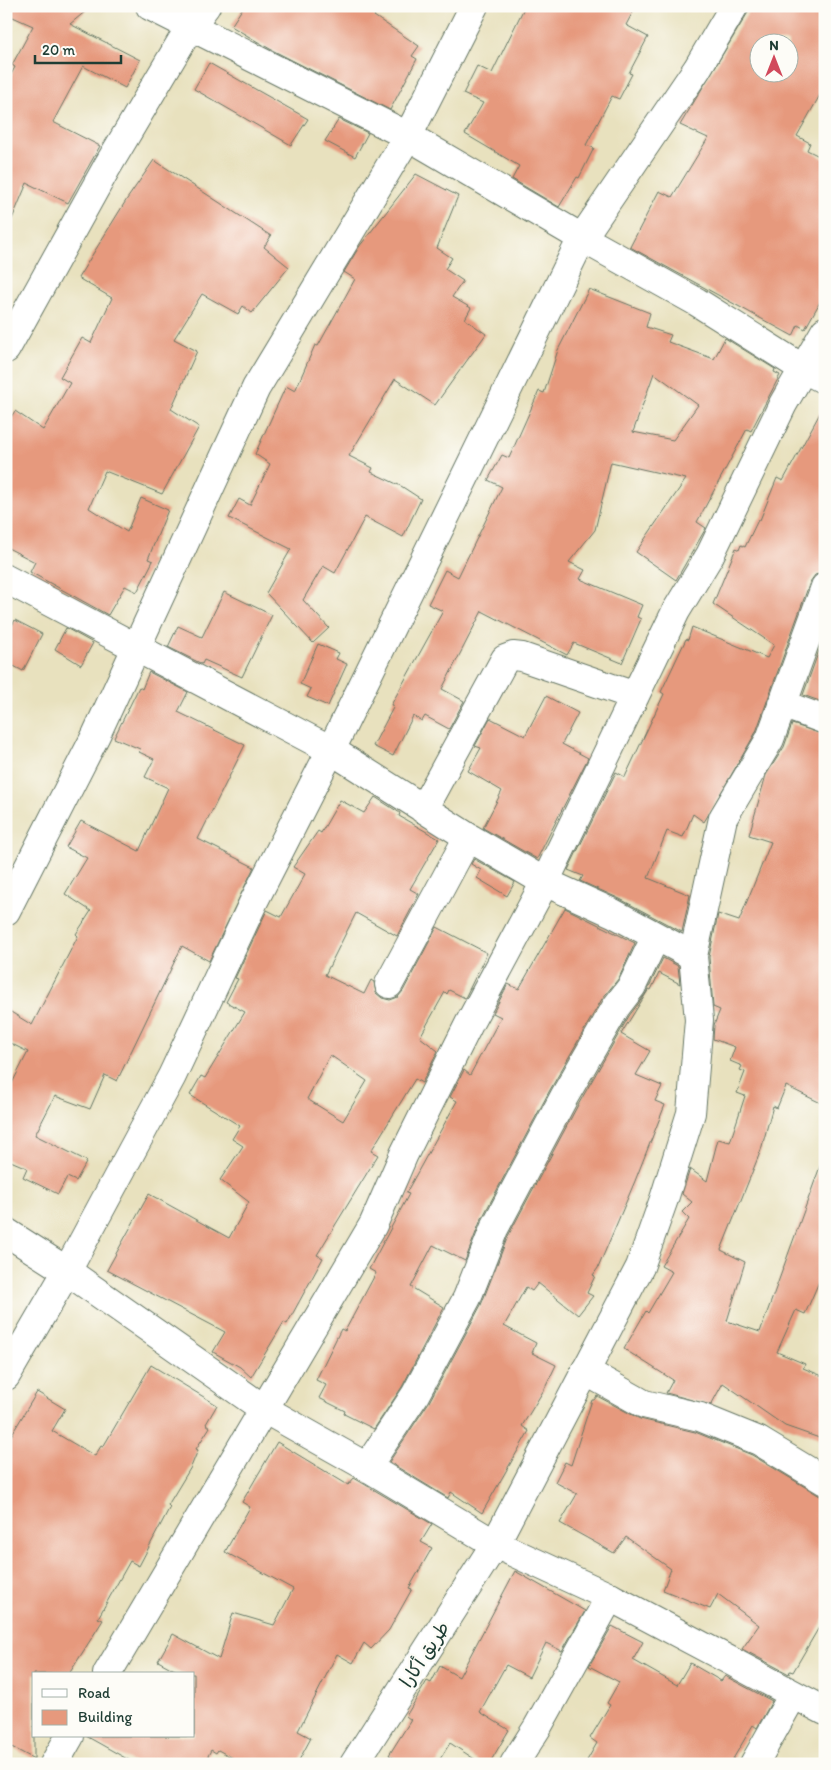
<svg xmlns="http://www.w3.org/2000/svg" width="831" height="1770" font-family="Itim,'Playpen Sans Arabic',sans-serif">
	<style>
		.building { fill: #e6997d; fill-rule: evenodd }
		.lines { fill: none; stroke-linecap: round; stroke-linejoin: round }
		.street-casing { stroke: #657664; stroke-width: 30 }
		.secondary-casing { stroke: #657664; stroke-width: 30 }
		.street { stroke: #fff; stroke-width: 28 }
		.secondary { stroke: #fff; stroke-width: 28 }
		.labels { text-anchor: middle; stroke-width: 5; stroke-linejoin: round; paint-order: stroke }
		.street-label { font-size: 19px; fill: #1f3d34; stroke: #fdfcf7 }
	</style>
	<rect width="100%" height="100%" fill="#fdfcf7"/>
	<filter id="ink" filterUnits="userSpaceOnUse"><feTurbulence type="fractalNoise" baseFrequency=".02" numOctaves="2"/><feDisplacementMap in="SourceGraphic" scale="10" xChannelSelector="R" yChannelSelector="G"/><feConvolveMatrix kernelMatrix="1 2 1 2 8 2 1 2 1" color-interpolation-filters="sRGB"/></filter>
	<filter id="wash" filterUnits="userSpaceOnUse"><feTurbulence type="fractalNoise" baseFrequency=".0096" numOctaves="4" result="noise"/><feDisplacementMap in="SourceGraphic" scale="20" xChannelSelector="R" yChannelSelector="G"/><feGaussianBlur stdDeviation="1.12" result="paint"/><feColorMatrix in="noise" values="0 0 0 0 0 0 0 0 0 0 0 0 0 0 0 0 0 1.4 0 .05"/><feComposite in="paint" operator="in"/></filter>
	<g filter="url(#wash)">
		<rect width="100%" height="100%" fill="#e8e1be"/>
		<g id="blocks">
			<path class="building" d="M6 6H92L70 24 140 60 125 88 83 66 53 122 100 146 68 203 27 183 7 231 6 84 15 67 12 65 33 26 6 14Z
				M244 6H381L374 16 419 46 412 56 417 59 390 110 270 49 231 26Z
				M525 6H636L626 25 648 37 629 73 632 74 619 99 612 96 586 145 594 148 579 178 577 177 559 207 512 179 519 166 465 134 483 103 463 94 477 66 492 73Z
				M750 6H825V86L797 136 810 143 807 150 825 159V293L805 329 798 325 793 336 630 247 659 191 672 197 708 138 680 125 747 14ZM758 42H788V72H758Z
				M209 63 308 119 291 145 194 89Z
				M339 119 368 133 355 157 325 141Z
				M154 160 271 236 264 247 289 267 252 313 243 306 238 314 202 294 174 339 197 351 171 409 199 427 162 494 105 471 89 508 127 532 141 498 168 510 148 559 153 561 137 592 125 586 108 615 30 572 35 562 6 547V424L15 411 43 430 70 383 60 377 82 338 91 343 112 298 78 278 127 199Z
				M416 174 458 196 437 248 452 258 445 269 463 281 452 297 471 308 465 319 486 334 435 405 395 379 349 456 373 468 371 472 401 486 421 499 403 537 365 517 335 573 323 566 303 600 329 628 313 643 266 593 291 549 229 518 239 499 250 505 270 464 255 454 286 386 295 391 315 345 318 346 355 279 344 272 359 247Z
				M589 289 650 313 646 327 671 335 668 342 714 359 725 338 775 369 774 372 780 375 751 431 747 429 697 522 706 528 676 580 636 552 686 479 611 462 595 530 569 562 585 570 580 579 642 605 637 617 641 619 622 663 574 643 567 655 482 611 442 689 464 701 449 729 425 716 422 721 413 716 393 756 373 746 394 706 391 705 443 611 428 604 445 570 458 577 502 487 488 480 502 455 509 458 539 391 544 393 558 350ZM654 373 698 405 673 440 633 432Z
				M825 404V572L815 575 810 582 756 732 707 817 704 822 693 814 683 837 667 831 648 878 690 895 682 932 620 899 580 881 583 876 568 870 616 772 625 777 664 694 661 692 686 639 688 640 692 627 767 658 774 645 713 604 736 548 739 550 741 545 745 547 758 520H760L777 478 783 481Z
				M224 592 272 615 242 677 204 660 202 664 168 647 178 626 202 637Z
				M15 620 42 634 23 671 6 662V636Z
				M66 628 93 643 81 665 55 649Z
				M825 634V703L803 695Z
				M318 644 339 653 336 659 347 664 328 706 307 697 311 689 300 684Z
				M149 672 188 692 178 712 245 745 198 839 254 867 209 961 182 946 117 1081 105 1075 90 1109 55 1096 35 1135 87 1161 76 1181 67 1177 58 1194 23 1177 27 1168 6 1159V1095L28 1052 6 1041V1009L32 1025 78 936 76 934 91 911 65 894 87 858 66 847 81 821 139 851 168 788 145 777 154 759 139 752 140 749 114 738 139 687 142 689Z
				M546 696 578 713 562 744 588 758 537 859 483 828 502 791 468 771 481 748 475 746 490 718 525 736Z
				M792 724 825 735V1105L786 1086 777 1108 773 1106 761 1150 721 1250 745 1262 727 1321 760 1332 822 1161H825V1268L805 1314 796 1310 777 1352 805 1364 803 1368 825 1377V1440L785 1426 723 1383 711 1405 666 1393 673 1380 624 1349 646 1311 648 1313 672 1272 661 1266 689 1219 682 1212 692 1202 682 1194 690 1169 707 1181 718 1139 730 1142 745 1096 737 1093 745 1072 740 1070 742 1066 730 1061 735 1047 713 1039 714 1025 720 1010 713 1007 709 957 718 914 739 921 771 842 749 835 766 775 784 747Z
				M375 797 400 813 399 816 439 839 410 889 419 894 397 936 356 913 325 975 364 994 371 980 374 982 376 993 382 998 390 1000 398 997 403 991 437 927 487 953 465 998 449 990 447 994 445 992 420 1037 438 1051 422 1083 415 1079 371 1151 378 1155 317 1255 323 1258 287 1324 284 1322 251 1377 240 1367 213 1352 225 1332 107 1270 149 1194 229 1238 249 1202 220 1180 243 1146 232 1139 240 1126 190 1095 201 1076 205 1078 245 1012 226 1002 238 979 235 978 267 910 281 917 305 874 293 867 318 831 321 833 340 800 364 813ZM330 1055 367 1081 343 1121 307 1099Z
				M474 859 515 882 507 896 477 878 481 870 471 864Z
				M565 908 635 943 619 978 602 999 550 1090 480 1222 465 1261 433 1245 411 1287 444 1307 402 1387 374 1429 344 1414 345 1411 319 1398 326 1385 316 1380 341 1329 345 1331 376 1273 369 1269 409 1194 406 1193 457 1101 450 1097 464 1070 470 1075 501 1017 493 1013 508 984 519 989Z
				M663 958 678 966 680 984 659 973 651 990 649 989 621 1034 650 1051 636 1075 662 1086 655 1101 665 1105 635 1181 598 1268 593 1275 595 1276 587 1293 593 1296 578 1315 538 1283 532 1291 526 1287 504 1326 536 1343 532 1353 556 1365 545 1388 522 1426 529 1431 482 1513 451 1492 448 1498 389 1462 429 1402 481 1305 508 1236 578 1105 629 1016 646 993Z
				M151 1365 217 1405 206 1424 210 1427 196 1449 198 1450 191 1467 168 1505 170 1507 139 1566 130 1561 98 1618 103 1620 69 1674H34V1759L6 1744V1444L37 1392 65 1409 52 1431 95 1456 101 1446 103 1447Z
				M597 1396 640 1419 695 1432 752 1455 825 1499V1617L793 1672 790 1671 789 1674 742 1649 759 1625 718 1594 710 1609 663 1590 671 1569 626 1537 614 1553 560 1523 577 1494 555 1482 565 1462 571 1465 592 1400H594Z
				M277 1442 348 1485 354 1478 432 1524 421 1542 432 1548 409 1588 412 1589 389 1630 371 1649 364 1643 353 1663 337 1654 298 1731 311 1738 297 1764H244L218 1750 216 1753 211 1750 204 1764H136L86 1736H194V1674H182L158 1661 173 1634 219 1659 233 1613 274 1625 293 1589 225 1552 250 1507 242 1502Z
				M515 1571 585 1611 562 1651 546 1643 529 1677 506 1665 480 1712 509 1730 489 1764H482L450 1743 437 1764H403L389 1755 411 1720 406 1716 427 1681 431 1683 440 1666 459 1677Z
				M612 1626 643 1642 633 1660 677 1685 690 1663 721 1681 725 1676 772 1701 757 1728 753 1725 730 1764H585L597 1743 590 1738 610 1705 607 1703 619 1682 589 1666Z"/>
		</g>
	</g>
	<g filter="url(#ink)">
		<use href="#blocks" fill-opacity="0" stroke="#657664" stroke-width="1"/>
		<g class="lines">
			<defs>
				<path id="street" d="M150 6 408 136 582 238 697 302 802 368 825 380
					M6 349 107 167 190 27 206 6
					M6 579 331 750 468 837 545 882 613 913 693 956
					M782 704 825 720
					M423 809 505 659 513 656 522 657 635 696
					M6 911 96 735 256 388 408 136 474 6
					M389 984 468 837
					M585 1371 644 1404 700 1417 759 1441 825 1481
					M6 1376 67 1271 172 1076 254 901 331 750 582 238 697 69 734 6
					M367 1467 415 1395 467 1298 494 1229 564 1097 616 1007 632 986 656 936
					M107 1674 373 1225 404 1154 470 1022 545 882 676 611 710 555 783 404 825 331
					M54 1764 70 1736
					M354 1764 495 1544
					M514 1764 537 1728 610 1597"/>
				<path id="secondary" d="M6 1232 67 1271 264 1409 367 1467 495 1544 610 1597 825 1711
					M495 1544 640 1267 664 1199 691 1113 699 1020 693 956 723 818 770 739 825 587
					M754 1764 793 1695"/>
			</defs>
			<use href="#street" class="street-casing"/>
			<use href="#secondary" class="secondary-casing"/>
			<use href="#street" class="street"/>
			<use href="#secondary" class="secondary"/>
		</g>
	</g>
	<g class="labels">
		<g class="street-label">
			<text transform="translate(424 1654) rotate(-57)" y="7">طريق أكارا</text>
		</g>
	</g>
	<rect width="831" height="1770" fill="none" stroke="#fdfcf7" stroke-width="25"/>
	<rect x="32" y="1672" width="162" height="65" fill="#fdfcf7" stroke="#a4b0a9"/>
	<rect x="42" y="1689" width="25" height="8" fill="#ffffff" stroke="#a4b0a9"/>
	<text x="78" y="1698" font-size="15" fill="#1f3d34">Road</text>
	<rect x="42" y="1710" width="25" height="15" fill="#e6997d" stroke="#a4b0a9"/>
	<text x="78" y="1722" font-size="15" fill="#1f3d34">Building</text>
	<g transform="translate(774 58)"><circle r="24" fill="#fdfcf7" stroke="#a4b0a9"/>
	<path d="M0-4L9 19L0 12L-9 19Z" fill="#d1495b"/>
	<text y="-8" font-size="14" font-weight="bold" text-anchor="middle" fill="#1f3d34">N</text>
	</g>
	<path d="M35 55v8h86v-8" fill="none" stroke="#1f3d34" stroke-width="2.5"/>
	<text x="42" y="55" font-size="15" fill="#1f3d34" stroke="#fdfcf7" stroke-width="4" paint-order="stroke">20 m</text>
</svg>
